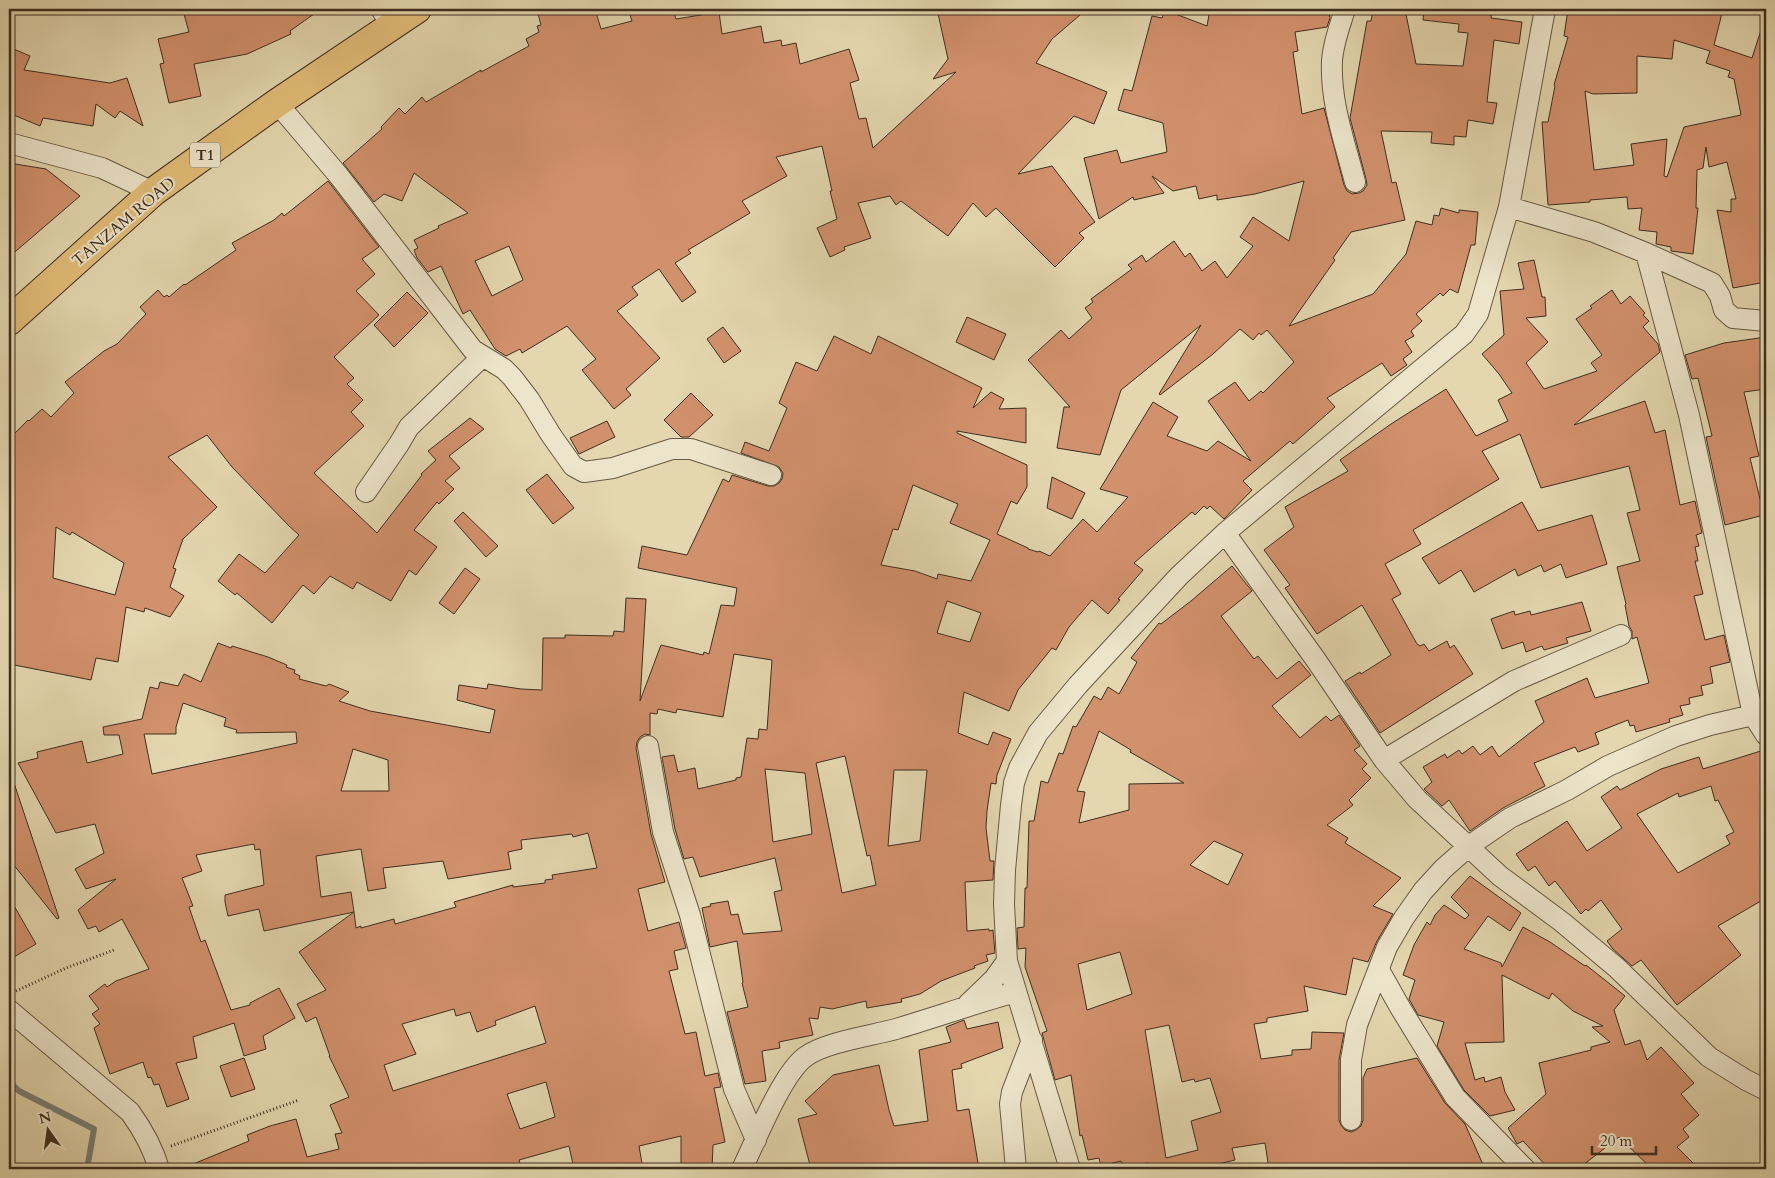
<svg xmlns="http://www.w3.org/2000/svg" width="1775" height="1178" font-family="Cardo,serif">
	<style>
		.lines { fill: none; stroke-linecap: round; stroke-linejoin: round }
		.stream { stroke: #76807a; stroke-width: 6 }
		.building { fill: #d2916d; stroke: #3e2e1f; fill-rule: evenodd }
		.minor-casing { stroke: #685843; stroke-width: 22 }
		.highway-casing { stroke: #3e2e1f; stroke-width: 30 }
		.path { stroke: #3e2e1f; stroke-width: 3; stroke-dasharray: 1 2.5; stroke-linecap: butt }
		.minor { stroke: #ede5cb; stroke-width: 20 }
		.highway { stroke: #e2bc78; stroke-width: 28 }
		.labels { text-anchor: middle; stroke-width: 4; stroke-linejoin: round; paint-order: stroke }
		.shield { fill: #ede5cb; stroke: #726553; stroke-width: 1 }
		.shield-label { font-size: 15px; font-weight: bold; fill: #3e2e1f }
		.street-label { font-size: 16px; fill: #3e2e1f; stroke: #ede5cb }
	</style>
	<rect width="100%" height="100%" fill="#e4d7af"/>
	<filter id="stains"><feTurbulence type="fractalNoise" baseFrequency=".004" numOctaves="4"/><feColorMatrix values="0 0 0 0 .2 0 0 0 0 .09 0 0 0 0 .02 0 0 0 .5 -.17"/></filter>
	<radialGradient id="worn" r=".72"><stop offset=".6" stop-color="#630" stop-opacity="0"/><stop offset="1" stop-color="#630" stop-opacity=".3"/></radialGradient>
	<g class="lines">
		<path class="stream" d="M9 1081 19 1091 94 1129 87 1169"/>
	</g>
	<path class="building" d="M205 9H321L290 31 291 34 247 54 194 64 201 96 169 103 160 64 164 63 158 39 189 32 184 14Z
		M556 9H595L601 29 632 21 628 9H673L676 19 719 12 722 34 761 26 764 43 781 40 782 46 796 43 800 64 849 49 859 80 850 83 859 119 866 118 873 148 956 72 933 79 948 59 937 9H1087L1052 39 1036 63 1107 92 1094 124 1074 116 1018 174 1052 166 1095 222 1079 233 1084 238 1055 267 996 208 986 217 973 203 948 236 901 201 896 205 890 196 858 203 871 238 844 247 845 250 830 257 817 228 837 219 830 191H832L822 146 776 157 787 176 742 201 750 213 688 250 691 253 675 263 696 292 682 302 659 269 632 287 638 295 617 311 660 358 626 389 631 395 614 409 582 370 596 359 567 326 522 353 520 349 506 356 495 349 470 310 463 314 441 266 428 272 417 258 414 250 418 248 414 240 439 228 438 226 468 213 414 173 402 201 384 194 374 202 343 163 382 129 381 127 399 108 405 114 422 97 426 102 481 70V72L529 46 526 39 539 32 537 26 541 25 538 14ZM509 246 523 280 492 296 475 261Z
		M1210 9 1242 12V9H1328L1330 18 1327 27 1295 32 1298 51 1293 52 1302 114 1324 108 1344 185 1347 191 1352 194 1359 193 1363 191 1367 185 1366 179 1350 118 1367 21H1371L1373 9H1405L1416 64 1463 66 1468 33 1458 32 1459 24 1423 20 1424 9H1492L1491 18 1522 22 1519 44 1494 40 1487 102 1497 103 1493 124 1468 120 1466 137 1454 136V145L1431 143 1432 132 1381 131 1392 183 1396 182 1405 220 1351 232 1333 258 1335 260 1289 326 1373 294 1406 254 1416 221 1432 225 1434 215 1439 216 1441 208 1459 213V210L1478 212 1475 245H1471L1458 293 1450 289 1443 296 1440 293 1416 314 1422 321 1411 331 1414 336 1405 341 1412 352 1403 359 1407 365 1391 376 1382 363 1327 398 1335 407 1293 444 1290 441 1243 481 1252 490 1224 519 1210 506 1207 509 1204 506 1195 515 1192 512 1134 563 1143 570 1118 599 1120 600 1108 614 1092 600 1069 627 1056 650 1052 648 1018 690 1009 711 964 692 958 733 988 745 993 732 1011 739 997 775 996 784 991 783 987 811 986 828 990 861H994L993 880 965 882 967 931 989 929V931L993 930 995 953 986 955 988 961 974 966 975 968 941 981 920 994 901 999 902 1002 867 1008 866 1001 832 1009 820 1007 818 1019 809 1018 813 1035 779 1042 780 1048 762 1051 766 1081 745 1084 727 1012 748 1007 742 983 743 982 737 941 710 947 702 908 711 906 710 904 728 901 731 915 738 914 743 934 782 931 774 892 782 890 775 858 700 877 693 857 684 859 675 829 662 757 674 755 678 772 695 768 698 789 736 780V778L741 777 747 738 758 739 759 729 767 730 772 660 734 654 723 717 677 709 676 713 658 709 657 714 650 713V735L645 734 640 737 637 742 636 748 651 834 665 882 638 889 648 931 679 922 686 948 674 951 678 969 669 971 685 1034 696 1032 705 1076 718 1073 721 1087 714 1088 725 1142 713 1145 712 1169H681V1136L639 1146 643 1169H574L569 1146 519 1160 522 1169H181L249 1141 247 1135 270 1126 296 1119 307 1157 339 1149 335 1134 342 1133 330 1105 349 1097 329 1056H330L316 1017 306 1022 297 1004 326 990 299 952 354 912 356 928 361 926V928L394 919 395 924 456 907 454 902 513 885V887L545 883V880L553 879 552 875 597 868 588 833 573 837 572 834 521 840 522 849 508 852 511 869 448 879 443 861 383 868 386 888 368 891 361 849 316 856 321 897 351 892 354 912 264 931 259 909 228 916 225 902V895L264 885 260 849 255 850 254 844 196 855 202 871 182 878 193 906 189 907 201 942 205 940 231 1010 250 1005V1003L279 988 295 1018 263 1036 266 1049 244 1056 234 1023 193 1037 197 1058 176 1063 189 1099 167 1107 159 1084 154 1085 151 1077 148 1078 143 1062 110 1074 94 1028 100 1024 92 1014 99 1009 89 996 105 984 107 987 116 981 149 969 122 919 99 932 96 926 88 929 78 910 116 879 86 889 75 869 104 853 95 824 56 833 18 763 38 758 37 752 82 741 87 763 123 754 119 735H104L103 727 142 719 150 687 158 689 160 682 178 686 184 674 201 682 218 643 231 648 232 646 268 657 287 665 286 667 295 670 294 673 300 676 299 679 326 686 329 684 349 692 339 701 370 711 490 733 495 710 457 700 459 685 487 689 488 684 521 689 542 690 543 638H565V635L613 636 614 631 624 632 626 598 646 599 640 701 661 645 703 655 704 652 709 654 721 605 734 606 737 588 638 568 642 546 687 555 723 479 729 482 732 475 768 486H774L779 483 782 479 783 473 779 467 741 453 745 442 769 451 787 408 779 403 796 362 817 371 834 336 871 354 878 336 982 388 973 408 991 392 1004 399 999 409 1026 408V443L957 431V433L1027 465V487L1017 504 1011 501 997 534 1028 548V549L1038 552 1039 551 1050 556 1083 519 1097 532 1128 497 1100 489 1153 402 1178 417 1167 436 1207 451 1218 441 1251 461 1208 401 1235 382 1249 401 1261 391 1263 393 1294 362 1267 330 1261 335 1259 333 1253 340 1240 329 1213 354 1160 395 1159 394 1201 325 1121 390 1100 455 1057 448 1064 407H1070L1028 360 1061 330 1069 339 1092 318 1085 308 1093 302 1091 299 1132 269 1128 265 1142 255 1146 262 1174 241 1185 257 1190 253 1202 271 1215 261 1227 278 1253 246 1240 237 1253 217 1289 241 1304 181 1255 194 1217 200V195L1199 199 1196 186 1173 191 1152 176 1164 193 1134 200 1133 197 1099 219 1084 158 1117 150 1121 163 1167 152 1163 123 1118 110 1124 89 1132 91 1152 16 1162 18 1165 10 1207 26ZM913 485 958 504 950 523 990 540 971 581 938 574 937 579 915 571 881 565 893 529 898 530ZM947 601 981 613 970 642 937 633ZM183 703 226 718 224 726 237 730 236 733 296 732 297 743 152 774 144 734H176V727ZM353 749 388 760 389 791H341ZM845 756 867 856 870 855 876 885 842 893 816 763ZM765 769 805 773 812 834 773 842ZM894 770H927L920 841 888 846ZM535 1006 546 1043 393 1091 384 1065 416 1054 402 1024 454 1009 456 1016 470 1012 477 1032 496 1025 495 1021ZM546 1082 555 1117 520 1129 507 1094Z
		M1568 9H1723L1714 45 1752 58 1763 24 1766 25V68L1763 77 1766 93V282L1733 288 1717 210 1731 212V199H1736L1727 162 1709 167 1706 147 1703 168 1697 170 1696 208H1698L1693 254 1671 251V247L1656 244 1657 232 1639 230 1642 208 1628 209 1627 197 1590 200V202L1548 205 1542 122H1548L1555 86 1554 85 1568 37 1564 36ZM1674 40 1710 51 1706 63 1730 71 1728 77 1734 79 1741 115 1684 127 1667 177 1664 176 1667 139 1631 144 1634 165 1594 170 1585 91 1593 94 1637 93V56L1672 59Z
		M9 47 30 56 24 70 110 83 127 78 143 126 120 111 115 118 96 104 93 126 43 118 40 126 9 113Z
		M9 163 46 169 80 196 9 257Z
		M328 181 379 247 362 259 375 274 356 291 379 315 334 357 354 378 347 384 363 400 351 412 364 426 314 473 377 533 422 475 421 474 436 460 428 451 470 418 484 429 449 456 460 468 445 481 454 489 439 504 437 502 414 530 437 547 416 575 409 570 391 601 357 582 353 589 330 576 314 594 303 585 272 623 237 593 235 595 218 581 239 554 265 573 299 535 289 526 232 467 207 435 168 457 217 507 183 539 173 568 176 569 170 587 184 596 170 617 145 608 144 612 126 607 118 662 96 658 91 680 9 664V439L28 420 29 421 42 409 51 417 74 393 65 382 104 351 117 344 146 314 140 307 158 290 164 297 167 295 169 297 184 284 185 285 236 250 232 243 274 220 282 213 284 216ZM56 527 70 535 72 532 124 563 115 595 53 578Z
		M1534 260 1542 297H1545L1546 316 1526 318 1548 342 1526 363 1544 389 1597 371 1591 363 1602 355 1576 319 1592 308 1590 306 1612 290 1621 304 1630 296 1645 313 1643 315 1649 321 1643 327 1658 344 1660 352 1574 425 1645 401 1655 433 1665 430 1680 505 1695 501 1702 533 1696 535 1699 546 1695 547 1698 561H1695L1703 594 1694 596 1705 640 1724 635 1730 662 1710 667 1713 683 1701 686 1703 695 1689 698 1690 704 1680 706 1683 715 1669 719 1670 722 1636 732 1634 725 1630 726 1628 720 1595 733 1599 744 1578 752 1575 747 1534 763 1545 786 1503 808 1470 831 1449 800 1442 806 1424 789 1432 782 1423 767 1445 754 1447 758 1459 750 1462 754 1473 746 1480 755 1492 746 1499 757 1544 722 1535 701 1587 678 1595 698 1649 683 1637 637 1632 639V631L1629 626 1625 605 1626 604 1617 567 1640 561 1627 513 1640 510 1629 466 1541 488 1520 434 1482 451 1499 479 1413 530 1421 544 1385 564 1401 594 1392 599 1417 644 1420 646 1424 644 1429 651 1447 641 1450 648 1454 645 1473 674 1380 733 1345 681 1360 672 1361 674 1391 655 1362 605 1317 634 1285 588 1290 585 1264 550 1294 527 1285 507 1348 471 1340 460 1391 424 1446 389 1476 436 1508 421 1498 400 1512 393 1499 374 1482 354 1504 335 1500 291 1524 289 1518 263Z
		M407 292 428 313 394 347 374 325Z
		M967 317 1006 334 994 360 956 342Z
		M723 327 741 351 724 363 707 339Z
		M1766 337V389L1744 392 1759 456 1750 458 1764 515 1725 525 1706 437 1712 436 1698 378 1692 379 1685 355 1724 343Z
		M691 393 713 415 689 437H681L664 420Z
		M607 421 615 437 579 454 570 438Z
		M547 474 574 508 553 524 526 490Z
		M1052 477 1085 493 1072 519 1047 508Z
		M1522 502 1538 531 1592 515 1607 564 1566 578 1561 564 1544 572 1541 565 1518 576 1515 569 1474 592 1461 570 1439 584 1422 558Z
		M463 512 498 546 486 557 454 521Z
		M1232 566 1252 591 1221 616 1254 659 1258 656 1277 679 1299 661 1311 675 1272 706 1300 738 1326 716 1331 721 1339 715 1360 746 1354 750 1367 764 1362 769 1371 778 1349 800 1353 805 1327 825 1348 838 1345 843 1401 878 1373 906 1393 914 1377 941 1368 962 1353 958 1346 995 1304 986 1308 1011 1267 1018V1022L1254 1024 1261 1059 1292 1055V1050L1311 1049 1312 1032 1344 1033 1339 1060V1120L1341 1125 1345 1130 1351 1132 1356 1130 1361 1126 1363 1120V1078L1367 1069 1417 1058 1445 1103 1465 1124 1485 1169H1269L1265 1143 1232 1148 1235 1160 1196 1169H1148V1163L1122 1167 1121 1161 1101 1166 1099 1158 1088 1160 1082 1135 1080 1136 1071 1075 1055 1080 1042 1033 1047 1031 1025 967 1026 948 1018 949 1017 928 1024 927 1025 888H1027L1029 821H1034L1041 781 1048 783 1059 753 1063 754 1073 726 1076 727 1094 696 1101 700 1108 687 1119 694 1137 662 1131 658 1159 623 1161 624 1191 601ZM1099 731 1131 750 1130 752 1184 783 1129 784V810L1079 823 1085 792 1077 791ZM1214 841 1243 854 1228 885 1190 865ZM1120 952 1132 994 1087 1010 1078 964ZM1169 1025 1182 1082 1194 1079 1195 1082 1210 1078 1221 1112 1191 1121 1198 1150 1166 1158 1145 1030Z
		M465 568 480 579 454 614 439 603Z
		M1582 602 1591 631 1566 638 1568 643 1544 650 1542 646 1526 652 1523 642 1502 649 1491 619 1514 611 1515 615 1530 611 1531 615Z
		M1764 750 1766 760V898L1718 926 1741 955 1677 1005 1641 960 1632 966 1613 949 1607 941 1622 929 1601 900 1588 911 1586 909 1581 914 1555 881 1549 886 1535 866 1528 871 1516 854 1567 821 1587 851 1622 828 1601 797 1617 786 1620 790 1661 769 1699 757 1703 769ZM1711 786 1715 801 1718 800 1734 832 1726 836 1730 844 1678 873 1637 814 1678 793 1679 797Z
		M12 777 59 918 57 919 9 859V778Z
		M1470 876 1521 913 1510 931 1488 916 1464 949 1501 963 1502 967 1523 927 1550 942 1585 966 1586 965 1625 996 1614 1010 1625 1045 1640 1040 1647 1060 1661 1047 1694 1083 1681 1094 1699 1115 1683 1129 1689 1137 1677 1147 1699 1169H1652L1619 1137 1578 1169H1549L1523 1141 1517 1144 1508 1128 1546 1094 1539 1063 1591 1050V1047L1610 1042 1592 1027 1603 1026 1573 1011 1552 993 1549 999 1502 975 1504 1042 1465 1043 1475 1080 1484 1077 1485 1082 1501 1077 1505 1092 1515 1110 1490 1116 1464 1090 1437 1046 1444 1022 1418 1015 1409 999 1415 980 1403 975 1414 945 1427 922 1430 925 1435 915 1444 905 1465 919 1469 915 1451 897Z
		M9 897 36 944 9 960Z
		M964 1020 967 1029 998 1022 1003 1048 961 1064 962 1068 952 1070 957 1111 969 1109 979 1169H811L798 1119 817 1114 805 1101 833 1075 879 1065 889 1110 894 1126 928 1121 919 1050 951 1042 946 1027Z
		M244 1058 255 1089 231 1097 220 1066Z"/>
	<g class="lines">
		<defs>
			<path id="minor" d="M381 9 391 25
				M1345 9C1340 26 1333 43 1332 61 1330 102 1345 143 1355 182
				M277 103 339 176 473 350 504 369 512 377 529 399 551 435 573 466 584 472 613 468 672 449H691L771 475
				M9 143 102 168 153 192
				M1509 207 1594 232 1646 253 1712 283 1720 296 1724 310 1733 318 1766 321
				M1646 253 1689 415 1753 715 1766 735
				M366 492 399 444 409 427 482 357
				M1225 533 1316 660 1384 760 1417 799 1500 876 1562 922 1617 968 1709 1057 1746 1080 1766 1090
				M648 746 663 832 690 915 734 1089 756 1140
				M1384 760 1514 681 1621 635
				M1379 970 1401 1009 1455 1097 1525 1169
				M968 1004 994 979 1007 961
				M9 1010 130 1112C143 1130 153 1148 159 1169
				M1351 1120V1060L1357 1025 1387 947 1404 918 1423 891 1443 869 1469 846 1510 818 1567 790 1608 766 1676 736 1710 725 1753 715 1766 717
				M742 1169C755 1142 782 1074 805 1057 825 1042 871 1036 896 1029 936 1017 976 1003 1016 992
				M1016 1169 1010 1104 1012 1092 1032 1040
				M1070 1169 1007 961 1004 904 1005 870 1011 805 1014 783 1019 768 1038 733 1078 685 1179 576 1225 533 1452 344 1464 334 1478 314 1509 207 1545 9"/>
			<path id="highway" d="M9 321 153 192 277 103 417 9"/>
		</defs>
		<use href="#minor" class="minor-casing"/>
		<use href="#highway" class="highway-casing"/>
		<path class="path" d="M16 991 66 968 114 950
			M171 1146 299 1100"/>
		<use href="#minor" class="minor"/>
		<use href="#highway" class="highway"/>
	</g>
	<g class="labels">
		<rect class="shield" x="190" y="142.5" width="30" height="25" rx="4"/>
		<g class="shield-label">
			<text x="205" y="160">T1</text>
		</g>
		<g class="street-label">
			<text transform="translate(123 221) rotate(-40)" y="6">TANZAM ROAD</text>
		</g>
	</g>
	<rect width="1775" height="1178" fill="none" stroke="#e4d7af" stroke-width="30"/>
	<rect x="10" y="10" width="1755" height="1158" fill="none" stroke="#3e2e1f" stroke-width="2.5"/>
	<rect x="15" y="15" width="1745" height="1148" fill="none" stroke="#3e2e1f"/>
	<g transform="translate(48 1130) rotate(346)" stroke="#ede5cb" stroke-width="4" paint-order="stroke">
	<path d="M0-4L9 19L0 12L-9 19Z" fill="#3e2e1f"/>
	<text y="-8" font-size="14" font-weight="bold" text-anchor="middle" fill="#3e2e1f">N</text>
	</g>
	<path d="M1592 1146v8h64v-8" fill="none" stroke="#3e2e1f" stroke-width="2.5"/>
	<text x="1600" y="1146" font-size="15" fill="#3e2e1f" stroke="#ede5cb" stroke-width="4" paint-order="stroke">20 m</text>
	<rect width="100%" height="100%" filter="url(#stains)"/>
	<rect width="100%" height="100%" fill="url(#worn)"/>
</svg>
